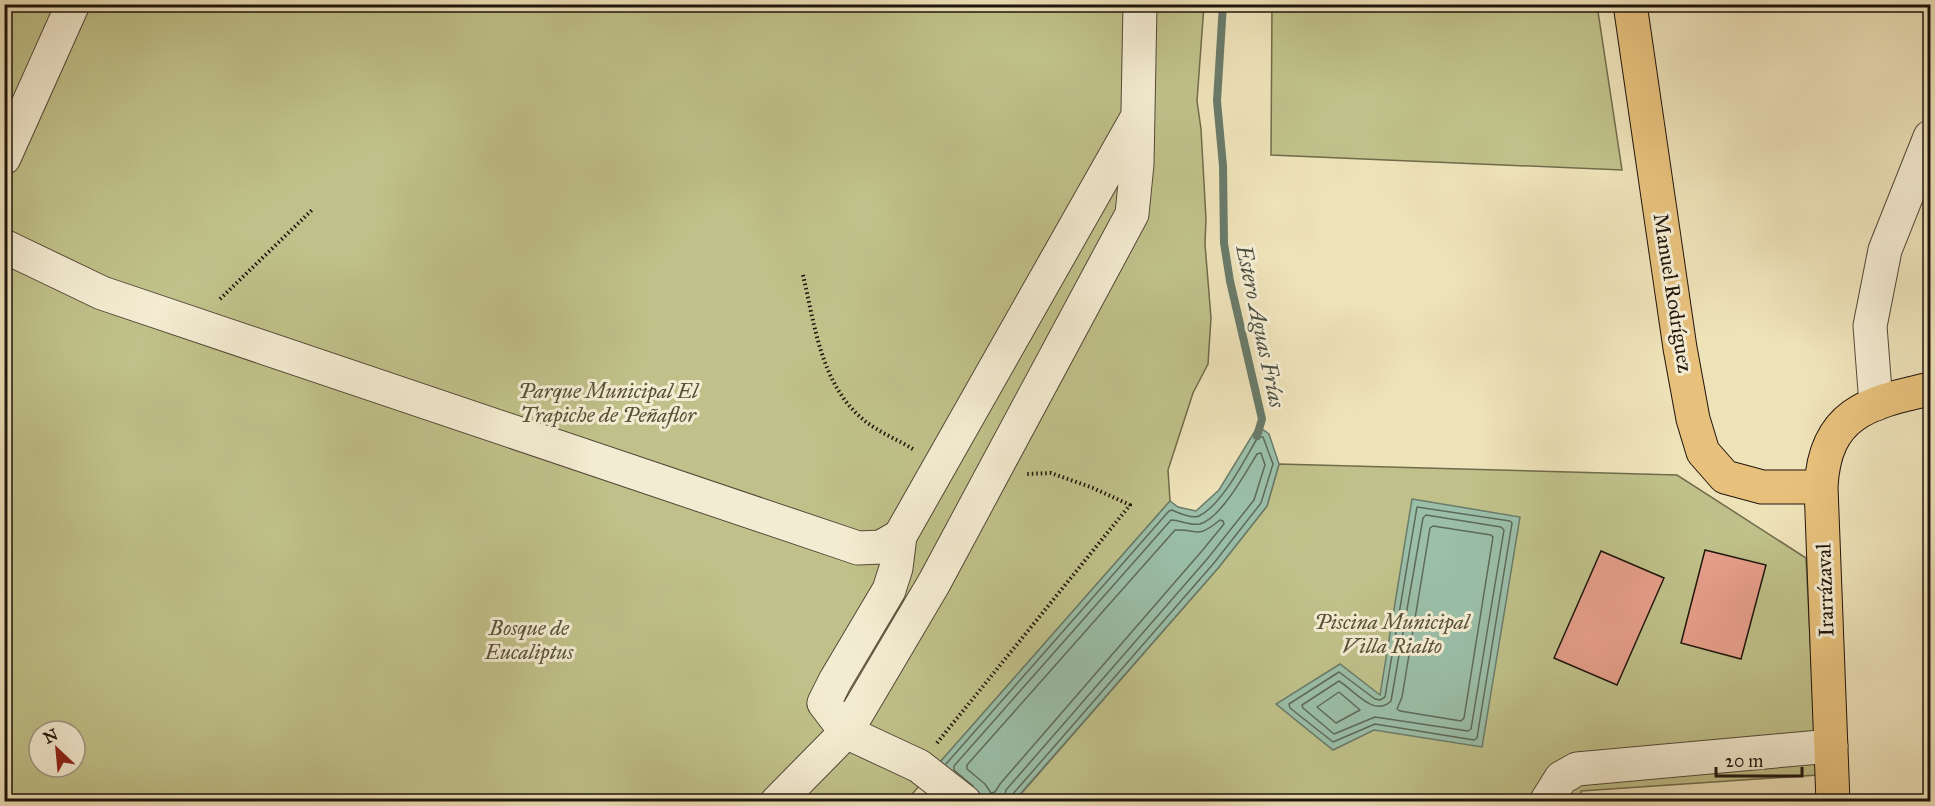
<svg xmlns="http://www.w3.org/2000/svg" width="1935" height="806" font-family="'IM FELL Great Primer',serif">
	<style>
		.green { fill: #c0c18a; stroke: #706b4b; stroke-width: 1.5; fill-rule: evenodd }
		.water { fill: #9bbfa9; stroke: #697b6a; stroke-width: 1.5 }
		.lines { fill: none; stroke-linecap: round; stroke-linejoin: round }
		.shore { stroke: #5d6a5a; stroke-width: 1.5 }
		.stream { stroke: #697b6a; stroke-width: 8 }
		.building { fill: #e79f8b; stroke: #1f150c; stroke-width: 1.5 }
		.minor-casing { stroke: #534837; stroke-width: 35 }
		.major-casing { stroke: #1f150c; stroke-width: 35 }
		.path { stroke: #1f150c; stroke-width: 4; stroke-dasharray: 1.5 3; stroke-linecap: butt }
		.minor { stroke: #f4ecd2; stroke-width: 33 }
		.major { stroke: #e7c17c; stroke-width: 33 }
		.labels { text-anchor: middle; stroke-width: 6; stroke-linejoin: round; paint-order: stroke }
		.street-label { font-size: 21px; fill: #1f150c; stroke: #f4ecd2 }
		.park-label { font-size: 21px; font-style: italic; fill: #575138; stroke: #f4ecd2 }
		.water-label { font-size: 22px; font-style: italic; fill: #4a5043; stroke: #f4ecd2 }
	</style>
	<rect width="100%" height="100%" fill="#eee2b9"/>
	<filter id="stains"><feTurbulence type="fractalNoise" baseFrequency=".00333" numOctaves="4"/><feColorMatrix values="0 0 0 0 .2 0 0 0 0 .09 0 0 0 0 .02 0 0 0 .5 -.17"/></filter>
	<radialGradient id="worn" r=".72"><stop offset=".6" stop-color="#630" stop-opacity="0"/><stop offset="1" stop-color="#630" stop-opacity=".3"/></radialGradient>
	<path class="green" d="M5 5H1204L1197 101 1201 129 1206 219 1205 244 1211 318 1208 364 1193 393 1168 470 1170 501 906 801H5ZM39 731H75V767H39Z
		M1272 5H1597L1622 170 1271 155Z
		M1279 464 1677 475 1806 558 1817 775 1581 791 1582 802H1014L1219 567 1267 506Z"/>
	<path class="water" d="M1258 426 1269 434 1279 464 1267 506 1219 567 1014 801H971L933 770 1170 501 1178 507 1196 511 1219 490Z
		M1412 499 1520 517 1482 747 1374 730 1333 750 1276 704 1340 664 1380 695Z"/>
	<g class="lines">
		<path class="shore" d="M1417 507 1510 521 1512 523 1477 738 1474 740 1375 724 1333 742 1290 708 1289 704 1339 672 1375 699 1380 700 1385 697Z
			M1426 515 1501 527 1504 530 1471 729 1468 731 1375 717 1334 734 1303 708 1302 705 1339 681C1354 690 1374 718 1391 701L1423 518Z
			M1220 520 1223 521 1224 524 1201 552 1000 784 995 792 991 793 985 784 967 769V765L1175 530C1200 529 1195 540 1220 520Z
			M1433 526 1491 535 1493 537 1464 718 1461 721 1400 711 1397 709 1402 697 1430 528Z
			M1339 692 1360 710 1336 723 1317 707Z
			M946 764 1169 511 1172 510C1178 513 1193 519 1199 516 1222 505 1245 459 1258 437H1263L1273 464 1261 503 1214 563 1012 795 1010 802
			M973 786 954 770V766L1171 520C1180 520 1191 526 1200 524 1221 518 1246 472 1257 454L1261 453 1265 465 1254 500 1208 558 1006 790 1003 802"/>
		<path class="stream" d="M1223 4 1217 101 1223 166 1224 243 1230 281 1262 419 1257 436"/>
	</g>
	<path class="building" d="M1705 550 1766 565 1741 659 1681 643Z
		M1601 551 1664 578 1617 685 1554 658Z"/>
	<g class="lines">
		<defs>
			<path id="minor" d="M4 158 73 4
				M4 246 102 293 858 548 881 547 900 536 1138 116
				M1876 404 1870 326 1885 250 1930 137
				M900 536 896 568 889 590 835 681 824 703 846 732 919 766 965 802
				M777 802 846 732 934 583 1132 214 1137 164 1140 4
				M1546 802 1561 778 1577 769 1831 746"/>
			<path id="major" d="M1630 4 1680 348 1693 419 1703 452 1725 477 1762 487H1821
				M1833 802 1821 487C1825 414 1866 403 1930 389"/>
		</defs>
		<use href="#minor" class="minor-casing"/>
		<use href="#major" class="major-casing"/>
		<path class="path" d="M803 275C815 326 821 386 865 421 879 432 898 440 913 449
			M220 299 312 210
			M937 743 1130 505 1093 488 1051 473 1027 474"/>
		<use href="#minor" class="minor"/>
		<use href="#major" class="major"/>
	</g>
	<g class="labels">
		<g class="street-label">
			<text transform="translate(1673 293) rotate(81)" y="7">Manuel Rodríguez</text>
			<text transform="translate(1825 590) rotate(-92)" y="7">Irarrázaval</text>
		</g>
		<g class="park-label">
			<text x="608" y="398">Parque Municipal El<tspan x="608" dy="24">Trapiche de Peñaflor</tspan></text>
			<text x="1392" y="629">Piscina Municipal<tspan x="1392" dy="24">Villa Rialto</tspan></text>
			<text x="529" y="635">Bosque de<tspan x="529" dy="24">Eucaliptus</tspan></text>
		</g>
		<g class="water-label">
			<text transform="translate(1261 326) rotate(78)" y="8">Estero Aguas Frías</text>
		</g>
	</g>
	<rect width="1935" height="806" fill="none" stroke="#eee2b9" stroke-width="24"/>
	<rect x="6" y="6" width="1923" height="794" fill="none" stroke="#1f150c" stroke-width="3"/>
	<rect x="12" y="12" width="1911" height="782" fill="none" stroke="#1f150c" stroke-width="1.5"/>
	<g transform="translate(57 749) rotate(334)"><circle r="28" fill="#f4ecd2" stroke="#9f9683" stroke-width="1.5"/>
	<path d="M0-4.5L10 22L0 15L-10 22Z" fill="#8f2418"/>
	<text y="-9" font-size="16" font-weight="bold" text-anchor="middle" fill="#1f150c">N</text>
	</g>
	<path d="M1716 767v9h86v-9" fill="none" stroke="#1f150c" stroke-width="3"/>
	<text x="1725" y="767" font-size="18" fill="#1f150c" stroke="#f4ecd2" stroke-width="4.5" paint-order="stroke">20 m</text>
	<rect width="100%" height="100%" filter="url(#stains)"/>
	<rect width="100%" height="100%" fill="url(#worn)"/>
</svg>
